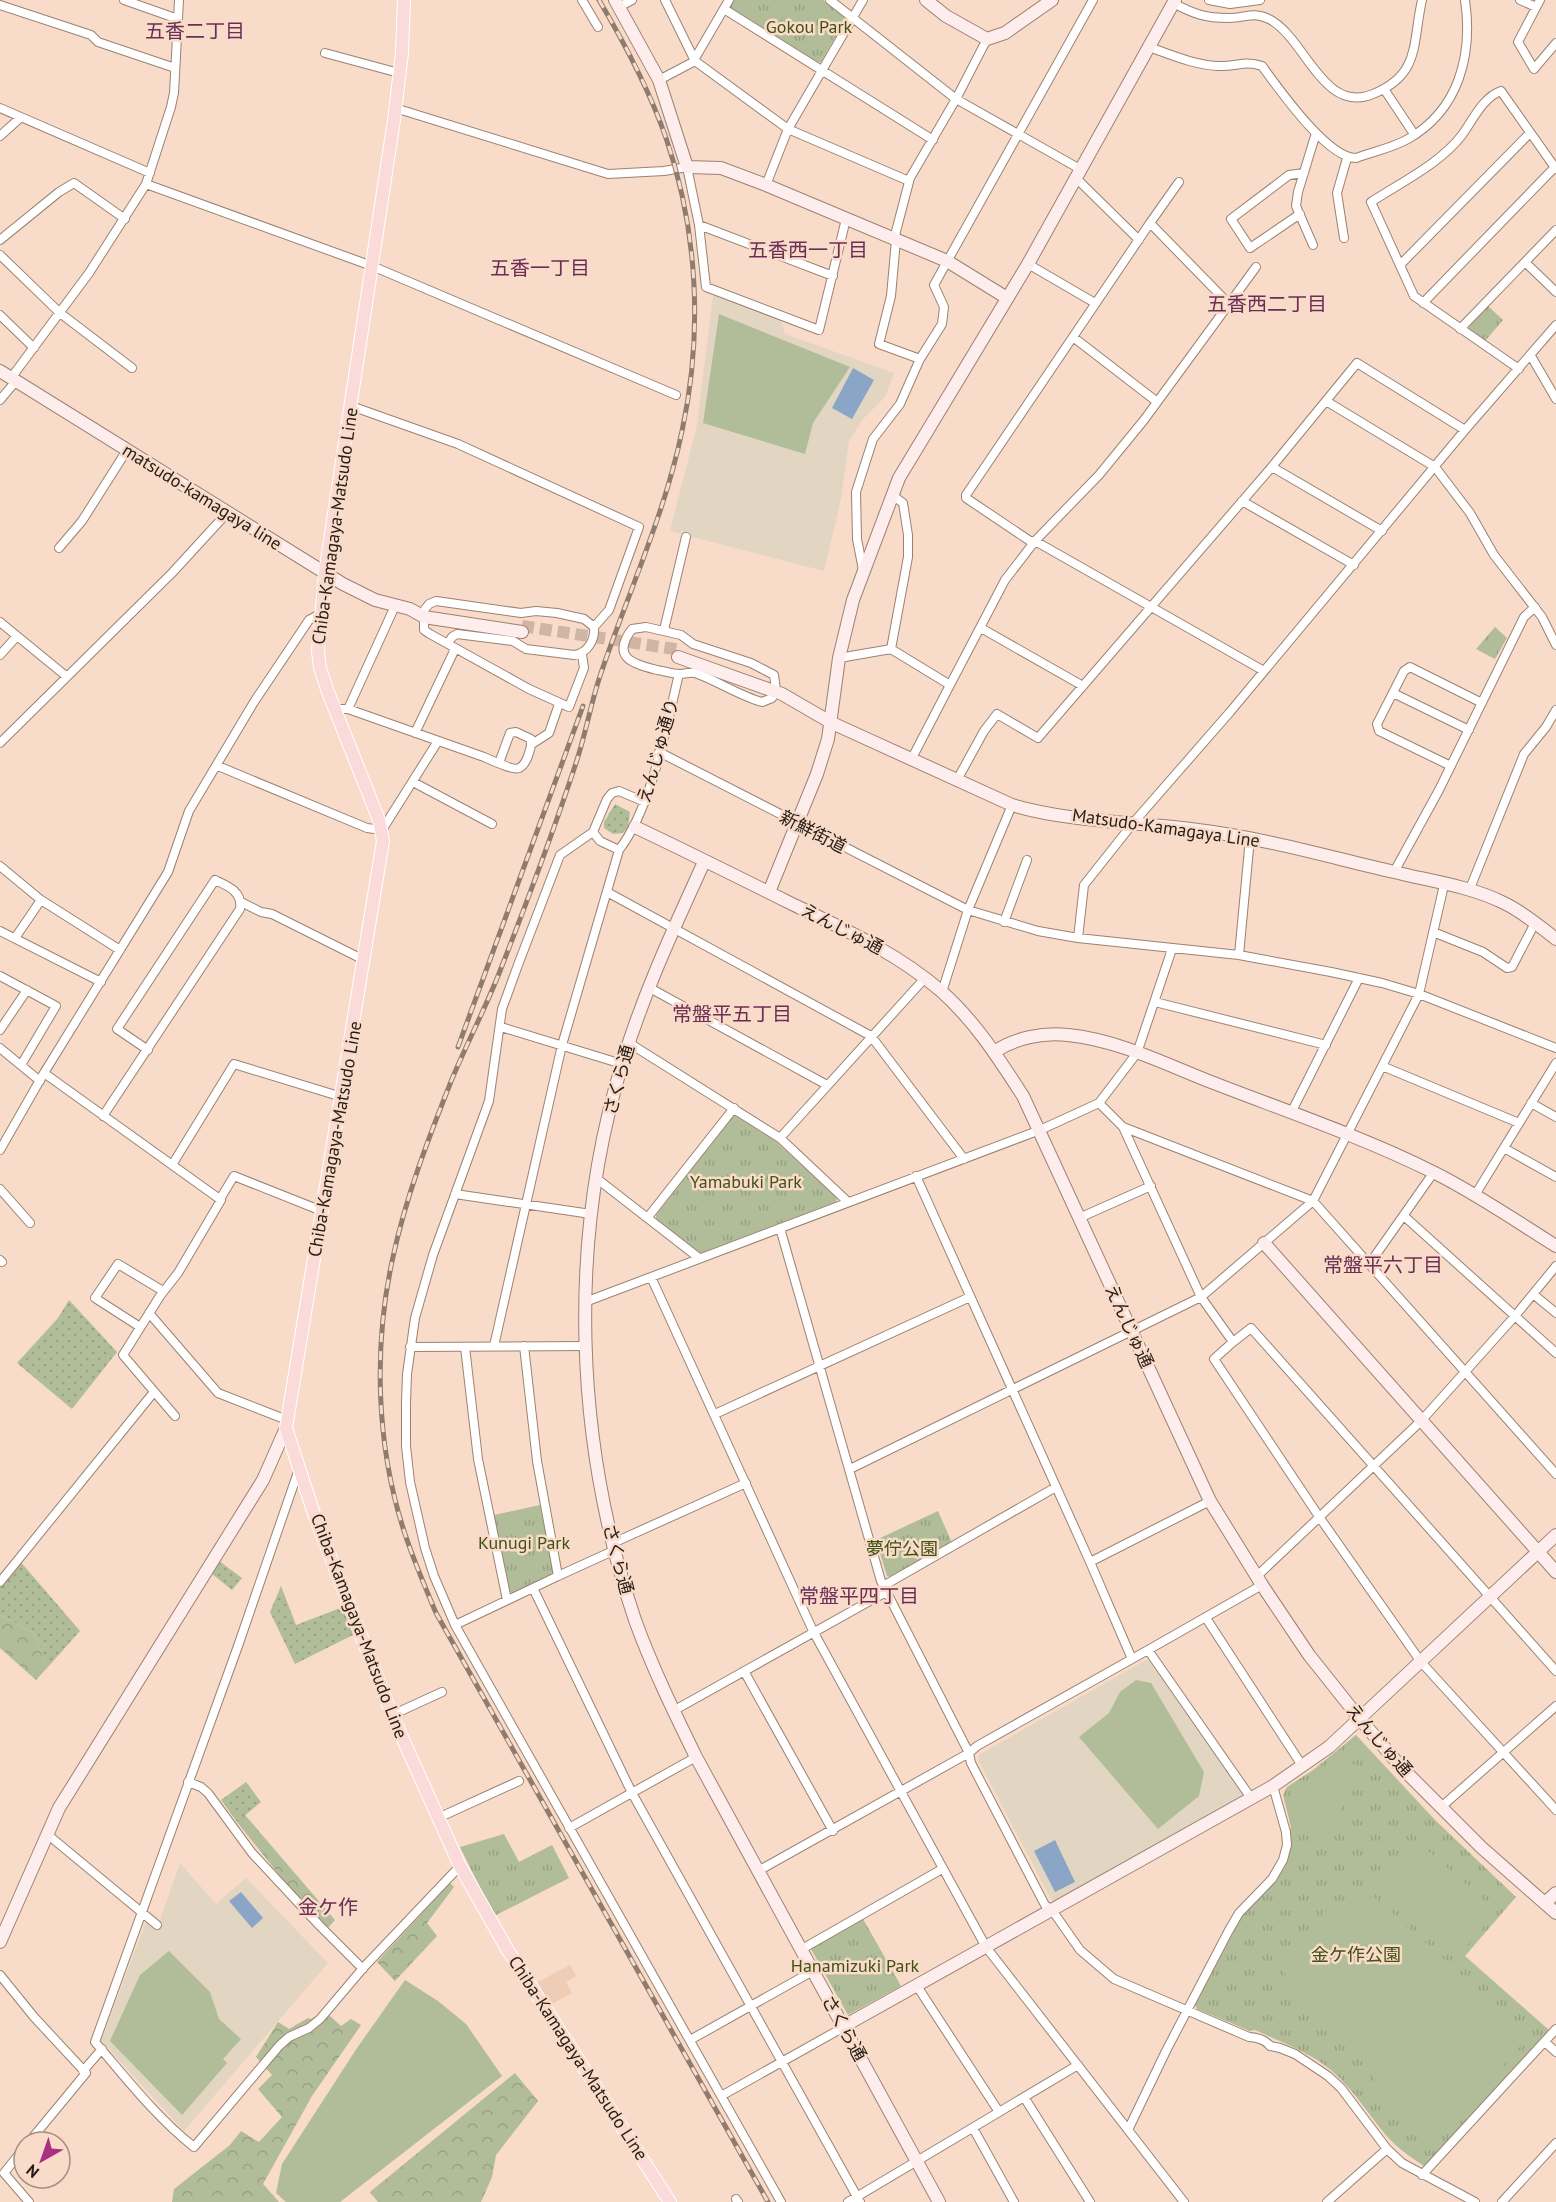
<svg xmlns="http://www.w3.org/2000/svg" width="1556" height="2202" font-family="'PT Sans','Noto Sans JP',sans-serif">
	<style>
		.built { fill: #efccb6 }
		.education { fill: #e2d6c2 }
		.grass { fill: url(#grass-dots) }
		.forest { fill: url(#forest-crowns) }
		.park { fill: url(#park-tufts) }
		.pitch { fill: #b0bd98 }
		.water { fill: #8aa5c5 }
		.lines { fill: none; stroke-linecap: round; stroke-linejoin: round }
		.secondary-tunnel { stroke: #ceb5a4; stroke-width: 12; stroke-dasharray: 12 6; stroke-linecap: butt }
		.street-casing { stroke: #9c8271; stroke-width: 10 }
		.secondary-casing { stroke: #9c8271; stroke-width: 14 }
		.primary-casing { stroke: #fff; stroke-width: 14 }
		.street { stroke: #fff; stroke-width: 8 }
		.secondary { stroke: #fdeded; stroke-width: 12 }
		.primary { stroke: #fbdada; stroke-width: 12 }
		.rail-casing { stroke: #907c6f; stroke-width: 5 }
		.rail { stroke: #f8dbc8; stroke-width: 3; stroke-dasharray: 9; stroke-linecap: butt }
		.labels { text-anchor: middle; stroke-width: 5; stroke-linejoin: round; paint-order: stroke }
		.park-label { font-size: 18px; fill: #415114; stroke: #f8dbc8 }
		.street-label { font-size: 18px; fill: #261c15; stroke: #f8dbc8 }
		.neighbourhood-label { font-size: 20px; fill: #6b2e54; stroke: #f8dbc8 }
	</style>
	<defs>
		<pattern id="grass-dots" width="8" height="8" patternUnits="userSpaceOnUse" patternTransform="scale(1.5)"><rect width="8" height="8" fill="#b0bd98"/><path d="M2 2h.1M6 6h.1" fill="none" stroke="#97a282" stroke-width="1.8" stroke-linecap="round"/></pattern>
		<pattern id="forest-crowns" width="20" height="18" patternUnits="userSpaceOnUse" patternTransform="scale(1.5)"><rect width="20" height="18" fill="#b0bd98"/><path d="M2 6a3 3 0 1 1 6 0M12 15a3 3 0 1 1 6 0" fill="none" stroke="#97a282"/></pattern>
		<pattern id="park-tufts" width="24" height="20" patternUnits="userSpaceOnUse" patternTransform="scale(1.5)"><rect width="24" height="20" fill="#b0bd98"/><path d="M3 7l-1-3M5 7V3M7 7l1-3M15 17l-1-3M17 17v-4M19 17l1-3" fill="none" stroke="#97a282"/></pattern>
	</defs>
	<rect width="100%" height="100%" fill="#f8dbc8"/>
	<path class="built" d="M570 1965 576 1976 566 1982 572 1993 552 2004 548 2003 536 1983Z"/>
	<path class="education" d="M713 295 781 320 785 334 894 373 885 397 863 419 849 441 841 499 824 571 670 531 697 425Z
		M1146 1660H1150L1243 1794V1797L1055 1902 1052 1901 978 1760 980 1754Z
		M180 1863 216 1904 246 1878 328 1963 184 2131 101 2041 150 1911 160 1920Z"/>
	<path class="grass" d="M615 804 630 812 628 827 623 833 613 834 604 828V822Z
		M69 1300 117 1352 72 1409 17 1363 58 1318Z
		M19 1560 80 1631 47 1668 35 1634 0 1615V1583Z
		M219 1561 242 1578 232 1590 211 1573Z
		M281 1586 296 1625 343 1607 355 1634 295 1664 270 1612Z
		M246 1782 261 1802 237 1822 221 1800Z"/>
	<path class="forest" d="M0 1615 35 1634 47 1668 36 1680 0 1648Z
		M245 1815 335 1920 326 1930 292 1891 237 1822Z
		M450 1883 454 1887 427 1923 437 1936 395 1981 377 1962Z
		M319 2014 329 2015 341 2026 351 2019 361 2025 312 2096 263 2184 279 2202H172L174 2189 230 2145 241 2131 259 2142 282 2117 258 2089 272 2075 256 2057 278 2022 289 2029 308 2018 311 2019Z
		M515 2073 538 2101 496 2155 492 2177 481 2202H378L370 2192Z"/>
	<path class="park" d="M734 0H823L844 16V22L821 62 816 63 729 7Z
		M1488 306 1503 320 1485 341 1469 330V326Z
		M1495 627 1507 638 1495 659 1476 649Z
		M737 1115 771 1137 837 1198 836 1202 701 1253 698 1252 656 1219V1215L733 1116Z
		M540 1505 554 1572 551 1576 514 1593 510 1592 494 1515Z
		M938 1511 952 1543 891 1577 887 1576 876 1540Z
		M1356 1735 1435 1820 1516 1897 1465 1956 1549 2030 1424 2166C1410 2157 1396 2147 1385 2134 1368 2114 1353 2089 1332 2071 1310 2052 1281 2042 1255 2030L1250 2031 1197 2009 1195 2005 1243 1914 1284 1869 1289 1854 1287 1845 1291 1827 1283 1795 1287 1787 1313 1770Z
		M504 1834 519 1862 552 1845 569 1878 494 1916 460 1847Z
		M863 1919 901 1986 848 2015 811 1949Z"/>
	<path class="pitch" d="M719 314 850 367 813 423 805 454 703 423Z
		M1136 1680 1151 1683 1204 1772 1199 1796 1158 1829 1079 1737 1109 1713 1120 1692Z
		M1336 1759 1363 1767 1327 1836 1293 1818 1312 1774 1326 1777Z
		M1418 1842 1497 1912 1456 1958 1377 1888Z
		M1373 1896 1530 2036 1444 2129 1404 2123 1345 2034 1317 2019 1294 2000 1284 1970 1300 1939 1334 1903Z
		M169 1951 210 1992 219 2019 241 2039 223 2059 227 2063 182 2115 110 2041 140 1975Z
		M405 1980 438 2001 466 2024 502 2076 340 2202H286L276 2193 282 2164 357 2048Z"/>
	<path class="water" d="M853 368 874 380 852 419 832 408Z
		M1055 1840 1075 1882 1055 1892 1034 1851Z
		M241 1892 263 1918 252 1928 229 1901Z"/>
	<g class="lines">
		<path class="secondary-tunnel" d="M522 626 681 650"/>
		<defs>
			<path id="street" d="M124 0 178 19
				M582 0 598 27
				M665 0 695 61 788 129 909 181
				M830 0 956 99 1080 169
				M1209 0 1230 4 1260 0
				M1520 0 1536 7
				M1540 0 1518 42 1534 69 1556 43
				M1173 3C1194 14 1205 18 1229 18 1246 18 1253 11 1269 19 1305 37 1323 115 1373 94 1421 74 1412 44 1422 0
				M0 5 91 35 98 42 175 68
				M619 7 632 0
				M724 9 933 140
				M1149 47C1169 54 1197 66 1219 66 1236 67 1244 60 1262 66 1279 89 1327 158 1356 158 1372 152 1392 148 1408 139 1459 110 1473 55 1465 0
				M325 53 399 73
				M694 60 729 0
				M659 80 695 61
				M1384 89 1414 134
				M0 108 150 173
				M395 108 608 174 664 171 687 167 699 225 706 287 819 330 846 219
				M0 136 20 118
				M1076 178 1139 240
				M146 184 372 266 676 395
				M766 185 788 129 863 0
				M1300 214 1250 248 1231 219 1289 175 1304 173
				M1150 223 1229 304 1144 420 1099 475 1035 541H1030L966 498V495Z
				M1150 223 1179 182
				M699 225 833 276
				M1344 238 1337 193 1347 158
				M894 239 910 178 956 99 987 39
				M0 240 59 192 74 183 125 219
				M896 240 891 296 879 344 920 359
				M1313 245 1296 206 1298 192 1316 133
				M0 255 60 313 132 368
				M1525 262 1556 292
				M1028 264 1095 303
				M1400 265 1530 133
				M1423 303 1555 167
				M1229 304 1256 267
				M0 315 34 348
				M1460 329 1556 230
				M1073 337 1156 401
				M1531 356 1556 399
				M1519 369 1414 296 1371 202C1400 183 1441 163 1462 135 1473 120 1483 97 1501 91L1556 169
				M11 378 89 273 146 184 171 107 174 93 179 0
				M0 400 16 381
				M1326 401 1435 467 1470 513 1494 555 1542 617 1556 645
				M351 406 458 444 639 527 609 610 594 627C595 640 588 653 574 655L526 649 513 641 457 634 452 637 448 644
				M1272 467 1382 531
				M1242 501 1354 565
				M59 548 82 521 127 450
				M863 570 857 539 856 492 873 439 900 404 920 359 942 324 944 307 934 285 1093 0
				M425 609 429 604 436 601 521 613 536 611 557 613 584 619 594 627
				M424 617V630L430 634 529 689 569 707 584 668 582 654
				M0 622 66 676
				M981 628 1083 686
				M664 630 686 537
				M891 649 908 557V535L903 503 892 495
				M0 655 17 636
				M839 658 891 649 950 685 1005 580 1035 541 1264 671
				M775 692 772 698 762 702C740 696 719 682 698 674 690 671 687 674 680 674 672 674 664 671 657 670 632 664 611 657 632 629L646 627 681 635 693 644 751 663 774 675 776 690
				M1393 693 1469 730
				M335 709H348C393 725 439 741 484 757 491 760 514 771 519 768 527 765 532 746 531 739L516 732 510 733 499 763
				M348 709 395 606
				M415 733 455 649
				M0 743 172 573 228 512
				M532 744 549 733 559 704
				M659 752 968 910 1038 931 1078 938 1239 955 1331 972 1382 983 1419 994 1556 1048
				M911 760 950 685
				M218 766 367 828 382 830 438 741
				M1451 766 1379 731 1377 724 1404 671 1410 667 1482 703
				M957 780 984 731 997 714 1038 738 1270 469 1357 363 1465 430
				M413 782 492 824
				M593 832 560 855 518 965 502 1009 489 1101 433 1255 415 1318 407 1374 406 1403V1446L410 1482 425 1548 434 1576 455 1625 781 2202
				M619 850 600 841 593 832 607 799 612 793 619 791 645 802
				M0 866 41 900 120 950
				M1394 872 1439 790 1524 617 1535 607
				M1469 891 1524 754 1546 727 1556 710
				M607 892 871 1036 964 1159
				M241 902 261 912 272 914 364 960
				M1004 922 1027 860
				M0 931 101 982
				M1433 932 1483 952 1507 968 1512 967 1535 923
				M15 938 41 900
				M1078 938 1084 885 1134 822 1230 712 1465 430 1556 325
				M1172 949 1137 1053 1099 1103 1123 1127 1201 1297 1233 1342 1251 1328 1556 1671
				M1239 955 1250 838
				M0 976 56 1006 21 1065
				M648 987 827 1085
				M942 992 968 910 1012 805
				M1155 1002 1326 1045
				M501 1027 622 1064
				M0 1030 27 990
				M629 1043 780 1138 848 1202
				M0 1048 40 1081
				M1382 1066 1519 1123
				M44 1073 221 1200 178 1273 160 1296 123 1355 175 1416
				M1531 1103 1556 1117
				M1291 1113 1359 978
				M103 1116 240 909C243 892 228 886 215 880L117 1029 148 1050
				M1123 1127 1313 1201 1556 1474
				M780 1138 925 978
				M1504 1148 1556 1177
				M0 1150 44 1073 168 872 189 811 254 702 309 620 320 614
				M172 1165 234 1064 342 1097
				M916 1176 1090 1562 1132 1659
				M596 1178 699 1258
				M0 1189 30 1223
				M455 1194 591 1214
				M1475 1195 1556 1063
				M220 1199 234 1176 322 1211
				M1404 1216 1556 1353
				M648 1217 734 1108
				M1079 1218 1151 1186
				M0 1260 2 1262
				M1370 1263 1434 1172
				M651 1277 813 1631 986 1947 1184 2202
				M1533 1294 1556 1313
				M585 1302 1040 1130 1099 1103
				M149 1313 218 1393 287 1420
				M140 1327 95 1298 118 1264 163 1291
				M1233 1342 1214 1359 1320 1518 1421 1662 1556 1810
				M494 1346 562 1045 619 850C652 807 666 727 679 674
				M524 1346 537 1461 558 1576 533 1588 632 1793 860 2202
				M410 1347 586 1346
				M465 1347 478 1459 507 1600
				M715 1414 970 1297
				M299 1469 238 1646 95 2042C126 2078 156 2117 194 2147L279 2046 289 2037 309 2028 320 2019 364 1967 460 1866
				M850 1469 1201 1297 1313 1201 1419 994 1444 885
				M613 1543 746 1483
				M1090 1562 1210 1501
				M558 1576 615 1550
				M1256 1577 1421 1421 1515 1316 1556 1266
				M0 1582 154 1392
				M883 1586 1056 1487
				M1206 1618 1303 1767
				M455 1625 533 1588
				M1148 1650 1262 1585
				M744 1671 833 1831
				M673 1711 886 1592
				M392 1715 442 1692
				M188 1782 201 1787 208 1793 252 1853 320 1926 363 1969
				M1251 1798 1148 1650 977 1746 969 1753 971 1763 1045 1905 1052 1910 1080 1950 1114 1979 1249 2037C1256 2037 1266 2040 1270 2046L1280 2048 1295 2054 1328 2076 1341 2088 1387 2149 1402 2163 1475 2202
				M1440 1808 1556 1706
				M438 1818 519 1781
				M569 1828 696 1757
				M47 1834 157 1925
				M758 1871 969 1753 881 1581 780 1228
				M802 1949 942 1869
				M0 1975 34 2017 86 2073 29 2142
				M917 1986 999 2112
				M690 2040 813 1971
				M1545 2042 1556 2052
				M83 2071 102 2049
				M721 2096 844 2027
				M1024 2097 1090 2202
				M973 2128 1014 2202
				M1128 2130 1166 2051 1228 1932 1239 1913 1272 1879 1283 1860 1287 1845 1286 1832 1273 1786
				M24 2148 4 2173 29 2202
				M1422 2175 1556 2029
				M736 2199 738 2202
				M848 2202 1078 2065
				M1327 2202 1387 2149
				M1502 2202 1556 2143"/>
			<path id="secondary" d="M615 0 659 80 687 167 721 168 766 185 947 261 1007 298
				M926 0 946 16 987 39 1005 33 1052 0
				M0 371 343 584 375 600 410 609 424 617 522 632
				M678 657 782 694 832 723 1012 805C1069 822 1138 822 1198 830 1264 838 1329 857 1394 872 1430 881 1470 886 1504 903 1523 912 1539 926 1556 939
				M635 827C688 852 740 878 792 904 844 929 897 953 941 991 975 1021 999 1059 1023 1096L1210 1501 1262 1585 1309 1655 1360 1719 1401 1767 1482 1848 1556 1913
				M704 862C674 928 644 992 623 1061 567 1242 575 1442 635 1620 652 1667 674 1712 696 1757L939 2202
				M769 892 817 774 828 739 839 658 853 600 899 478 1028 264 1175 0
				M994 1052C1015 1038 1043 1032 1068 1035 1118 1040 1165 1064 1211 1082 1286 1111 1363 1137 1435 1173 1477 1194 1516 1221 1556 1246
				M1264 1243 1556 1572
				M1545 1903 1556 1893
				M0 1942 59 1808 263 1480 286 1428
				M844 2026 1273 1786 1329 1747 1556 1535"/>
			<path id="primary" d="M404 0 402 53 394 120 325 573 318 651 320 668 328 692 379 820 383 841 286 1428 315 1517 392 1715 460 1866 507 1949 670 2202"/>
		</defs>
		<use href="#street" class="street-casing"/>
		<use href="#secondary" class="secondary-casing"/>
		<use href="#primary" class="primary-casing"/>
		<use href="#street" class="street"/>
		<use href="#secondary" class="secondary"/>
		<use href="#primary" class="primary"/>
		<defs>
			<path id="rail" d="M599 0C625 44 649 89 666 138 698 231 703 334 682 431 665 514 628 593 601 673 591 702 586 733 576 763 553 833 527 902 500 971 486 1007 467 1043 452 1079 429 1137 406 1196 393 1257 373 1346 376 1447 405 1534 414 1561 425 1587 436 1613L768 2202
				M458 1047 583 706"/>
		</defs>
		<use href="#rail" class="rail-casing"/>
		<use href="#rail" class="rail"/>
	</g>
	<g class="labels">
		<g class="park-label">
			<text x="809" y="33">Gokou Park</text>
			<text x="746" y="1188">Yamabuki Park</text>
			<text x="524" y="1549">Kunugi Park</text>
			<text x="902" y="1555">夢佇公園</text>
			<text x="1356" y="1961">金ケ作公園</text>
			<text x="855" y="1972">Hanamizuki Park</text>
		</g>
		<g class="street-label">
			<text transform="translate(202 497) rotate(32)" y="6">matsudo-kamagaya line</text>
			<text transform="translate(335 526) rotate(-82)" y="6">Chiba-Kamagaya-Matsudo Line</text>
			<text transform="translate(658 751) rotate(-74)" y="6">えんじゅ通り</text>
			<text transform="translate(1166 828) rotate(8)" y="6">Matsudo-Kamagaya Line</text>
			<text transform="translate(813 832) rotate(27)" y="6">新鮮街道</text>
			<text transform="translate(842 929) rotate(27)" y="6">えんじゅ通</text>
			<text transform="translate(619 1080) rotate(-75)" y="6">さくら通</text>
			<text transform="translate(335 1139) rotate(-80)" y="6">Chiba-Kamagaya-Matsudo Line</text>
			<text transform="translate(1129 1326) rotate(65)" y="6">えんじゅ通</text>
			<text transform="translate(618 1559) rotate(75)" y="6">さくら通</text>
			<text transform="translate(359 1626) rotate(69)" y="6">Chiba-Kamagaya-Matsudo Line</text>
			<text transform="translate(1379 1740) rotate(49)" y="6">えんじゅ通</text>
			<text transform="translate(844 2028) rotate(61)" y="6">さくら通</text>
			<text transform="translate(578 2058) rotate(57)" y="6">Chiba-Kamagaya-Matsudo Line</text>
		</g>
		<g class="neighbourhood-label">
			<text x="195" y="38">五香二丁目</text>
			<text x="808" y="257">五香西一丁目</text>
			<text x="540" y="275">五香一丁目</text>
			<text x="1267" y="311">五香西二丁目</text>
			<text x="732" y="1021">常盤平五丁目</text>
			<text x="1383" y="1272">常盤平六丁目</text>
			<text x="859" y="1603">常盤平四丁目</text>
			<text x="328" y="1914">金ケ作</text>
		</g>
	</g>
	<g transform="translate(42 2160) rotate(220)"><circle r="28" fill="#f8dbc8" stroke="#a48f80" stroke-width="1.5"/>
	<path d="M0-4.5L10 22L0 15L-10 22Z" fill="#aa2e81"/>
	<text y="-9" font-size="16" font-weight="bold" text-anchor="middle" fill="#261c15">N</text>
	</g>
</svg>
